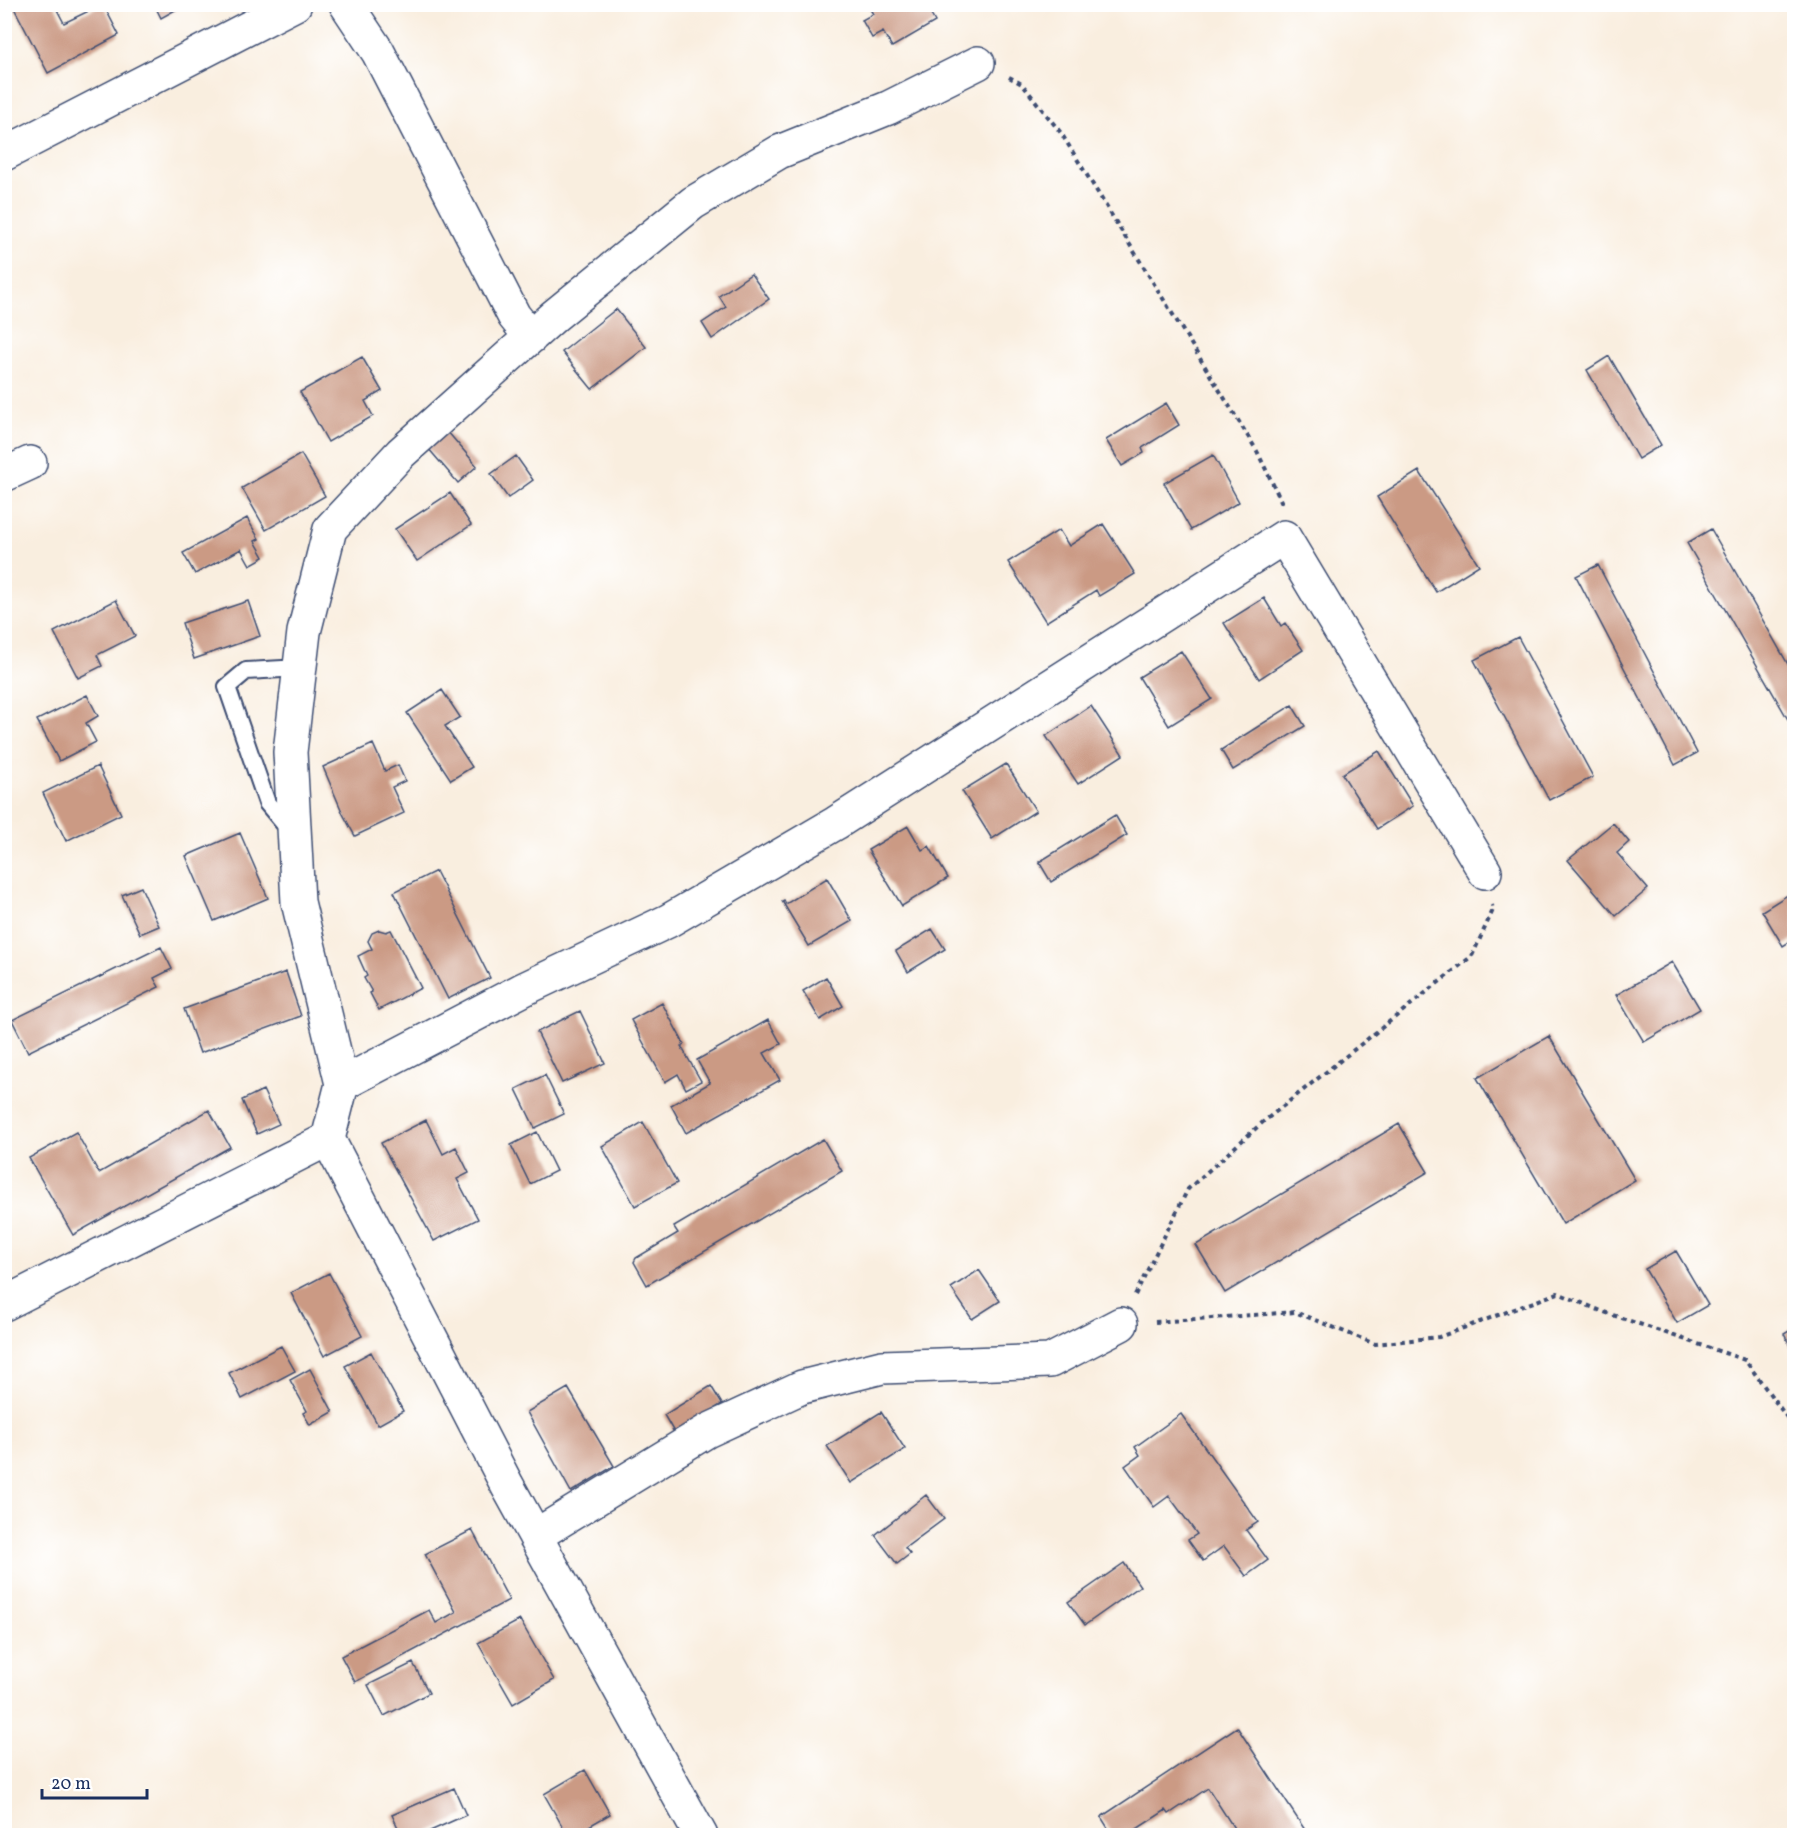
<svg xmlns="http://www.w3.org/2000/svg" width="1799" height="1840" font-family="Vollkorn,serif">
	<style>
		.building { fill: #cb9a84 }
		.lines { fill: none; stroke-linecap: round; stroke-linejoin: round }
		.service-casing { stroke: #3c4c71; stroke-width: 20 }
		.minor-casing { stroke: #3c4c71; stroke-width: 36 }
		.path { stroke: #3c4c71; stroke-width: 4; stroke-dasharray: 4.5 4.5; stroke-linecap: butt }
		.service { stroke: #fff; stroke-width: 16 }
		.minor { stroke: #fff; stroke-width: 33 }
	</style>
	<rect width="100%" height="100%" fill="#fff"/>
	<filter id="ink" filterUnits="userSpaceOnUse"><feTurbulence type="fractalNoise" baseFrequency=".0167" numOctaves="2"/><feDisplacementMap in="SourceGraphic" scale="12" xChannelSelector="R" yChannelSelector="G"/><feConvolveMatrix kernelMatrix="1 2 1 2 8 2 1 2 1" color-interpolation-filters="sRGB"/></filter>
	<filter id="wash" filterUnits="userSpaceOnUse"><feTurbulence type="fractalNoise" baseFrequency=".008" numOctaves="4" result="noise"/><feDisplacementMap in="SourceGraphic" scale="24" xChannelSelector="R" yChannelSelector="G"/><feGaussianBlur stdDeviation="1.35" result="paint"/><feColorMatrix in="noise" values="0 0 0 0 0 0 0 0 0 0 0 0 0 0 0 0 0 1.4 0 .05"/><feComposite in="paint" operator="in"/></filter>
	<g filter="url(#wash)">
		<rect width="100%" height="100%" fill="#f9eedf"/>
		<g id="blocks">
			<path class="building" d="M12 4H54L64 23 103 4 119 35 48 73Z
				M154 4H186L161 18Z
				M867 4H925L935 22 892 47 883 32 872 38 862 20 873 14Z
				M751 274 769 299 712 339 702 323 726 307 719 296Z
				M616 309 646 347 592 389 562 352Z
				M1609 356 1661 445 1638 459 1587 370Z
				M362 357 382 391 365 401 373 416 328 442 300 392Z
				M1166 403 1179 425 1142 448 1144 453 1122 466 1106 440Z
				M447 431 477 466 458 483 428 448Z
				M301 454 325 496 266 530 242 488Z
				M1213 455 1239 502 1191 530 1164 483Z
				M516 456 533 480 508 498 491 474Z
				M1419 471 1479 565 1436 592 1377 497Z
				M450 493 471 525 417 561 395 529Z
				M247 518 259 539 255 541 264 557 250 565 241 549 195 574 183 553Z
				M1103 524 1135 574 1099 596 1096 590 1046 622 1008 562 1059 530 1069 546Z
				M1711 529 1794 675V730L1687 543Z
				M1598 565 1697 753 1675 765 1576 576Z
				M1264 598 1281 626 1285 623 1303 650 1259 679 1224 623Z
				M116 600 135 636 97 655 102 666 78 678 54 632Z
				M248 601 260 636 194 659 182 623Z
				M1518 637 1593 777 1549 800 1474 660Z
				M1181 651 1212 699 1169 726 1139 677Z
				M442 690 460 717 445 726 472 767 451 780 407 713Z
				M87 695 98 716 86 723 96 742 59 761 37 720Z
				M1292 705 1305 726 1233 770 1221 750Z
				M1091 706 1123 755 1078 784 1046 736Z
				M373 744 385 771 398 765 405 781 392 787 404 813 355 836 343 814 323 767Z
				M1379 751 1413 806 1377 829 1342 774Z
				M1006 764 1036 811 992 839 962 791Z
				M98 766 121 814 66 841 43 793Z
				M1115 815 1127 835 1051 882 1039 862Z
				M1613 823 1629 842 1617 853 1648 889 1616 916 1568 860Z
				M908 826 922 850 929 846 948 878 902 906 868 850Z
				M240 833 268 898 214 921 186 856Z
				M436 871 490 978 448 999 394 892Z
				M827 878 852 921 809 946 782 901 784 900 786 904Z
				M141 887 159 926 140 934 122 895Z
				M1794 891V939L1783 946 1762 911Z
				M932 929 945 949 908 972 896 951Z
				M379 930 386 932 391 930 421 988 379 1010 370 993 372 992 364 978 367 976 358 956 372 949 368 941 372 933Z
				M161 947 172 969 154 978 159 987 28 1052 12 1020Z
				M1672 962 1700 1009 1644 1042 1616 995Z
				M286 972 301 1016 200 1053 184 1009Z
				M826 977 843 1006 820 1020 803 991Z
				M662 1003 684 1044 681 1046 701 1081 686 1089 678 1074 665 1082 631 1020Z
				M580 1011 605 1063 562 1083 537 1032Z
				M768 1020 781 1044 764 1053 780 1080 686 1133 671 1105 710 1083 697 1060Z
				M1549 1036 1635 1180 1563 1224 1477 1078Z
				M545 1075 564 1114 535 1128 516 1089Z
				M263 1090 279 1124 257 1134 242 1100Z
				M209 1110 230 1147 73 1235 29 1158 76 1132 99 1173Z
				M426 1120 443 1154 456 1147 469 1173 457 1179 478 1219 434 1241 381 1143Z
				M643 1122 677 1183 635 1206 602 1146Z
				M1399 1124 1428 1172 1225 1293 1196 1245Z
				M537 1132 556 1171 530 1184 511 1145Z
				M823 1139 842 1171 647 1285 634 1262 636 1258 678 1233 674 1227Z
				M1676 1251 1708 1305 1677 1323 1645 1269Z
				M979 1270 1000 1301 972 1319 951 1288Z
				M329 1273 362 1336 324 1356 291 1293Z
				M1794 1328V1353L1784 1334Z
				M281 1346 295 1371 242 1399 229 1373Z
				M371 1352 403 1411 378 1425 345 1366Z
				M310 1369 333 1412 310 1425 303 1413 307 1411 290 1380Z
				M711 1386 722 1404 675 1434 664 1415Z
				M568 1388 614 1466 571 1492 527 1412Z
				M881 1412 905 1449 851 1483 827 1446Z
				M1181 1414 1258 1522 1246 1530 1268 1560 1246 1576 1224 1546 1203 1561 1188 1540 1197 1534 1169 1496 1154 1507 1125 1466 1140 1455 1135 1447Z
				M926 1495 944 1519 905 1548 910 1554 897 1564 875 1535Z
				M472 1530 509 1600 355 1682 341 1656 429 1610 436 1623 456 1612 425 1554Z
				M1124 1563 1140 1586 1085 1625 1068 1602Z
				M520 1620 554 1680 513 1704 478 1643Z
				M413 1663 429 1693 384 1716 368 1685Z
				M1237 1727 1309 1836H1239L1208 1788 1169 1814 1166 1810 1126 1836H1113L1101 1817Z
				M585 1770 610 1814 572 1836H568L544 1794Z
				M454 1788 466 1815 419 1836H402L392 1815Z"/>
		</g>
	</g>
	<g filter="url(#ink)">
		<use href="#blocks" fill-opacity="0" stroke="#3c4c71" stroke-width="1.5"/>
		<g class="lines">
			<defs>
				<path id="service" d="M291 832 267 803 227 687 246 671 300 668"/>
				<path id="minor" d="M346 4 378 52 514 316 531 337
					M4 154 295 4
					M4 475 30 463
					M342 1084 298 902 290 752 304 632 330 529 401 453 554 316 693 203 779 152 888 108 978 63
					M328 1139 342 1084 524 989 668 921 836 823 1284 537 1485 872
					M4 1304 328 1139 507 1485 701 1836
					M535 1536 707 1431 802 1387 882 1367 1050 1361 1121 1324"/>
			</defs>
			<use href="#service" class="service-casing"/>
			<use href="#minor" class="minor-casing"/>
			<path class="path" d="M1009 77 1022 84 1061 133 1257 451 1282 503
				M1135 1295 1188 1189 1263 1122 1472 956 1493 910 1492 905
				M1155 1322 1295 1312 1375 1344 1439 1337 1558 1293 1601 1311 1745 1360 1794 1427"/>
			<use href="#service" class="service"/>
			<use href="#minor" class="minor"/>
		</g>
	</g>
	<rect width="1799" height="1840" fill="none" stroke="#fff" stroke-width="24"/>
	<path d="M42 1789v9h105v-9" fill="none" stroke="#1b2f5e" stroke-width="3"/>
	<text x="51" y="1789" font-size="18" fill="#1b2f5e" stroke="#ffffff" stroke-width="4.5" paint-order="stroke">20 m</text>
</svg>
